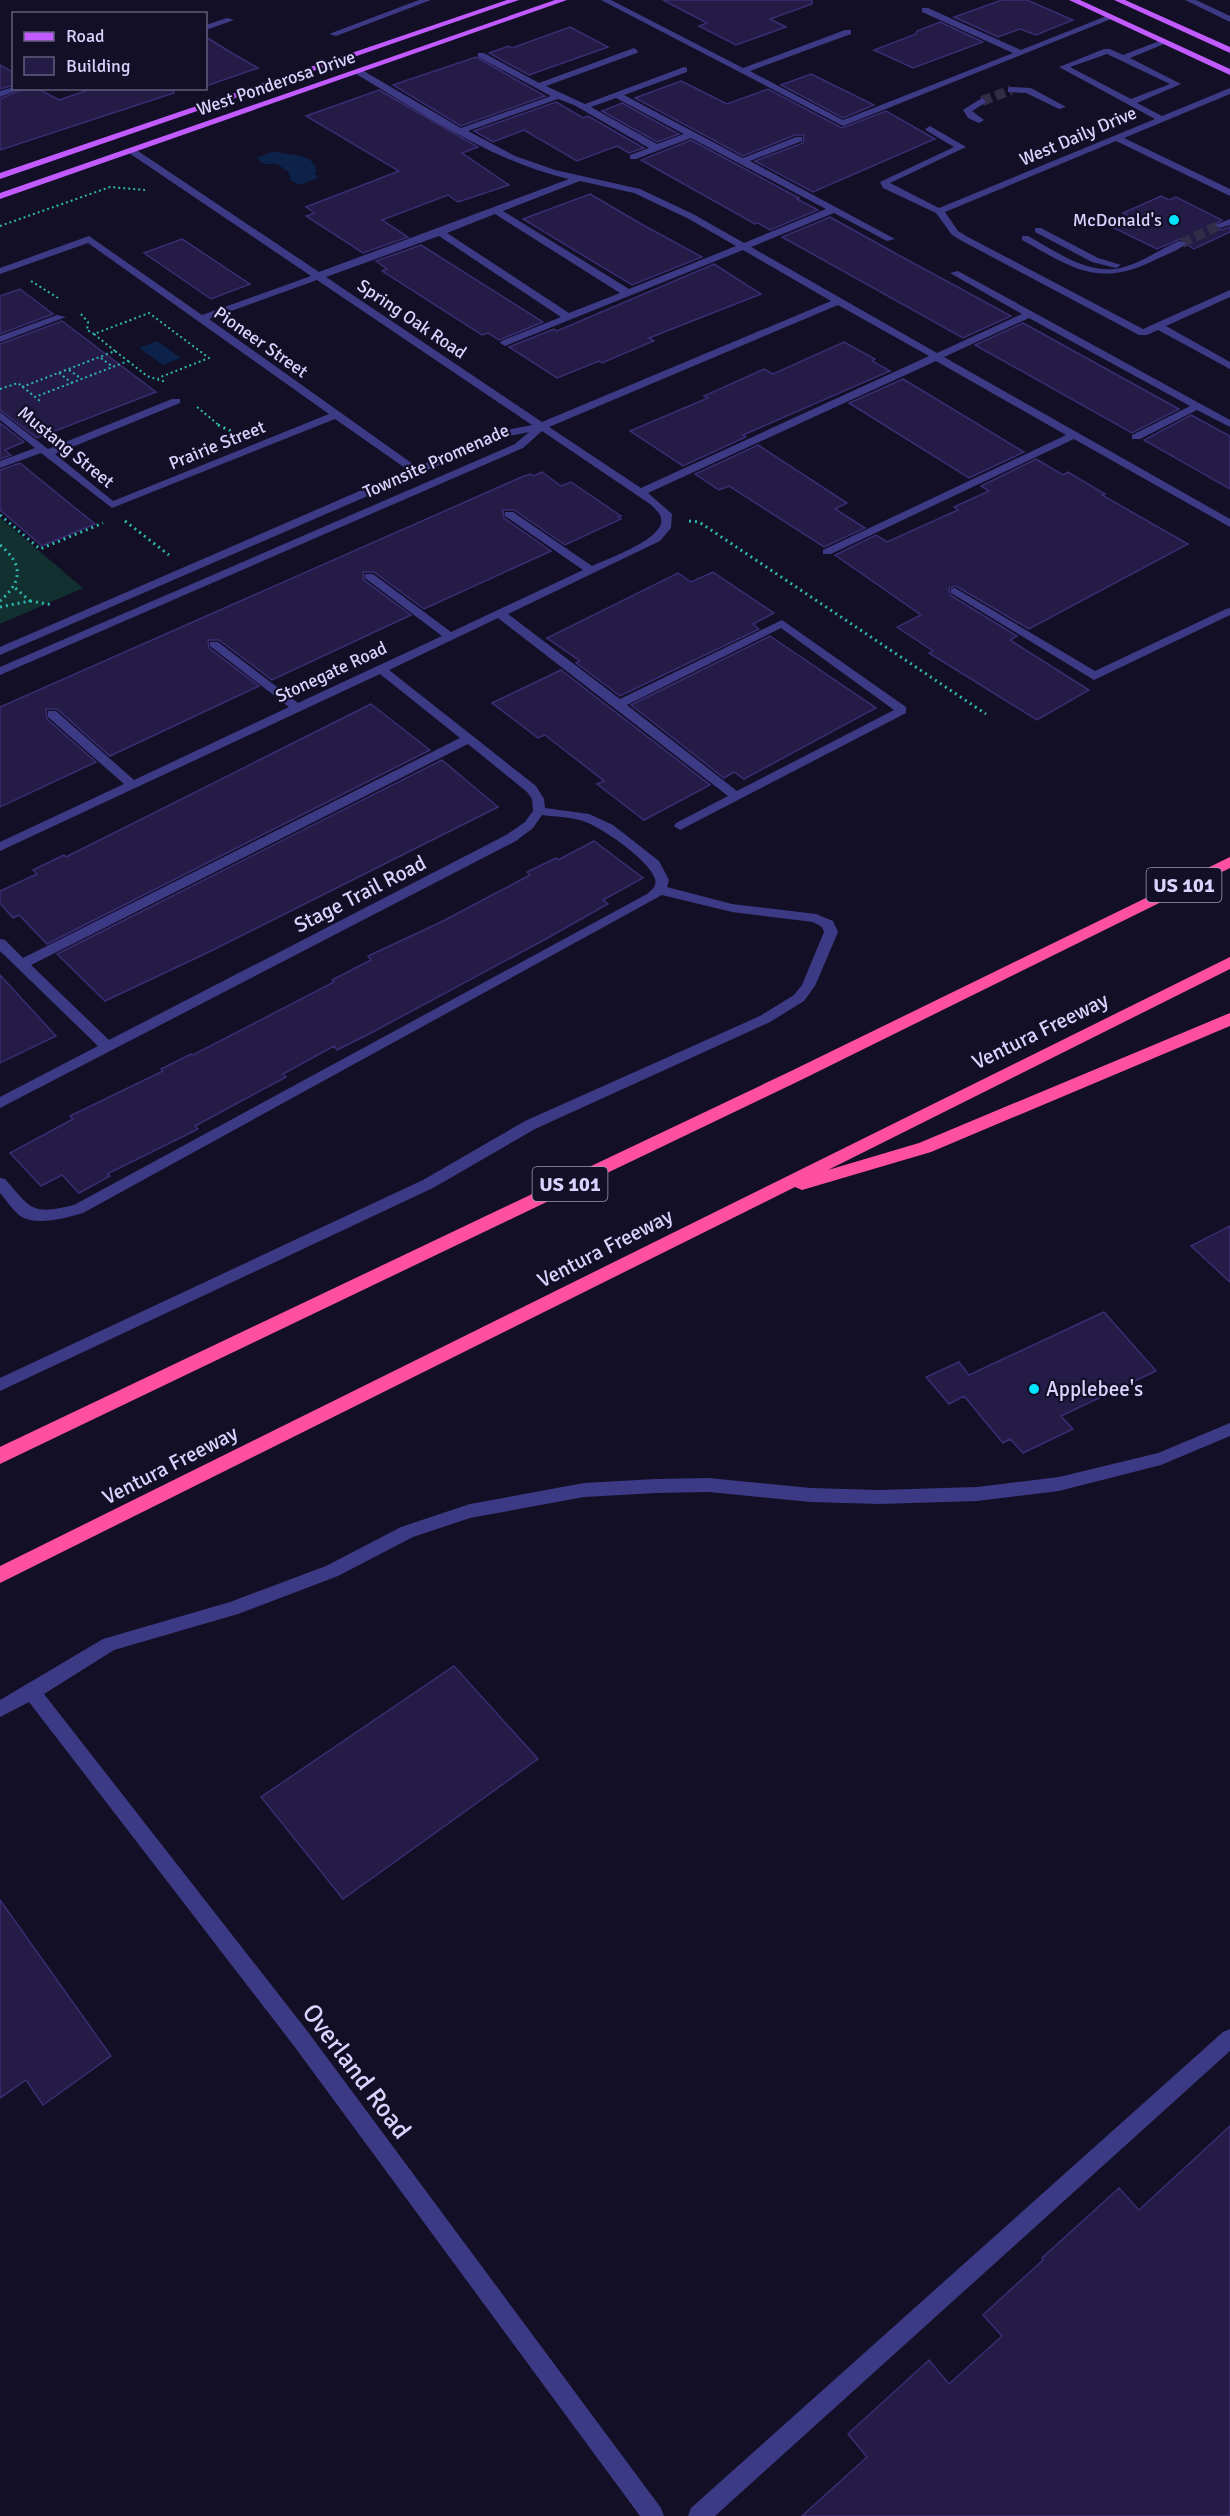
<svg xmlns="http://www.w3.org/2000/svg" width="1230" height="2516" font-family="Signika,sans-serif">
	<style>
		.green { fill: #12302f }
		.water { fill: #0c2248 }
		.building { fill: #241b47; stroke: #3b2d73; stroke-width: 1.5 }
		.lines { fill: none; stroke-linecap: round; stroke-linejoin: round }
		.minor-tunnel { stroke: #312d47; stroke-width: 10; stroke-dasharray: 10 4.5; stroke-linecap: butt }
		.path-far1 { stroke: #2fb8b0; stroke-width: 2; stroke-dasharray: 2 3; stroke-linecap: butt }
		.path { stroke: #2fb8b0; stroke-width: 3; stroke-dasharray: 2 4; stroke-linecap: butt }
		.minor { fill: #3d3a85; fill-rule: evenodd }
		.major { fill: #c25bff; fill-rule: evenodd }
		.highway { fill: #ff4fa3; fill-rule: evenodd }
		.poi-dot { fill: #00e5ff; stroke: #130f26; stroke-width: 2 }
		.labels { text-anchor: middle; stroke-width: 4.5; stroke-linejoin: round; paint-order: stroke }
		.far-street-label { font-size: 18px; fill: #d9d4ff; stroke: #130f26 }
		.far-poi-label { font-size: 18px; fill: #d9d4ff; stroke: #130f26; text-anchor: end }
		.shield { fill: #130f26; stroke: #9e99be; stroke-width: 1.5 }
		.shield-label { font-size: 20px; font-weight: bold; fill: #d9d4ff }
		.street-label { font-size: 21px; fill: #d9d4ff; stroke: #130f26 }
		.poi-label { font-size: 21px; fill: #d9d4ff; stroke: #130f26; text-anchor: start }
		.near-street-label { font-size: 26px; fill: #d9d4ff; stroke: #130f26 }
	</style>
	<rect width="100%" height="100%" fill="#130f26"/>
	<path class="green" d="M0 518 83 588 0 624Z"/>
	<path class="water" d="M275 151C289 157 312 151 317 171L314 172 318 178 299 185 289 179 291 177 288 175 290 173 277 164H264L256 158Z
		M157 341 181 358 163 365 139 348Z"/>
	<path class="building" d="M663 0H812V4L770 19 786 27 736 45 699 26 707 23Z
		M1002 0H1027L1073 20 1036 35 1020 29 998 37 954 17Z
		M940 22 983 42 913 68 874 50 916 34 917 31Z
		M570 27 608 47 529 75 489 53 509 46 512 48Z
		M206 37 230 52 258 68 206 86Z
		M476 57 545 96 461 126 393 85Z
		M0 65 14 73V85L0 89Z
		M811 74 874 105 843 118 781 85Z
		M681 81 727 104 768 89 842 128 886 111 935 139 813 192 755 161 803 143 804 135H795L743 156 635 98Z
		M24 88H37L59 100 94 88H173L174 93 0 150V99Z
		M379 90 478 147 462 153 509 185 458 202 448 195 382 220 408 237 363 253 306 216 315 213 306 207 399 171 306 116Z
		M556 102 583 118 588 116 644 148 629 153 617 146 577 161 524 130 493 142 474 131Z
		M622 103 679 134 657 142 602 111Z
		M691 140 799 198 797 199 818 210 770 230 758 223 755 224 641 160Z
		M590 194 643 225 702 257 632 285 523 219Z
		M1161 196 1169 200 1176 197 1222 220 1213 226 1221 230 1230 227V232L1194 249 1188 245V241L1180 239 1157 249 1110 226 1130 217 1123 213Z
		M830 217 893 252 1011 316 963 338 782 237Z
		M182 239 250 284 211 299 144 253Z
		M421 245 543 322 499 340 488 333 482 335 382 271 387 269 376 261Z
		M714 264 761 294 649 338 654 341 602 363 599 361 557 378 509 347 554 329 557 331Z
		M20 289 53 314 0 334V296Z
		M62 321 156 392 37 438 0 410V344Z
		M1023 323 1052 339 1179 409 1132 433 975 345Z
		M844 342 875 359 872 361 890 371 743 435 746 437 683 466 630 431 708 398 704 396 764 369 773 374Z
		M903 379 1024 452 969 478 849 403Z
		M1191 415 1230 436V489L1144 440Z
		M0 423 24 442 5 450 11 455 0 459Z
		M758 445 847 503 835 509 865 528 824 547 729 486 719 490 695 474Z
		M1036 459 1063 475 1068 472 1105 494 1102 495 1188 544 1029 629 956 586 949 588 950 595 1017 636 1010 640 1089 690 1037 720 929 653 933 651 897 627 921 615 835 555 876 535 887 542 958 510 954 507 989 491 981 486Z
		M20 463 42 481 95 524 42 546 0 510V470Z
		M542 472 561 486 571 482 621 516 618 517 621 519 565 545 514 510H503L504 518 551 551 424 609 374 572H363L364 580 411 615 272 680 219 640H208L209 648 259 686 110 756 57 709H46L47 719 96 762 0 807V707L524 476 531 474 534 476Z
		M713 572 774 613 753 624 759 629 620 696 576 663 580 661 547 638 678 573 691 582Z
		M770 636 876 708 744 779 734 772 724 778 631 705Z
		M561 670 710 785 644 820 597 784 604 781 545 735 538 738 492 703Z
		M371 704 430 750 47 944 19 915 13 918 0 903V891L37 874 33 870 64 855 66 857Z
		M442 760 498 807 213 950 105 1001 57 954Z
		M594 841 643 878 603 900 608 904 544 940 369 1034 337 1050 334 1046 283 1074 286 1077 195 1126 198 1129 107 1174 110 1176 79 1193 62 1175 41 1186 10 1153 73 1119 70 1116 163 1071 161 1069 191 1054 193 1055 334 982 332 980 371 960 368 956 441 922 530 875 527 872 556 858 558 860Z
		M0 975 56 1036 0 1063Z
		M1230 1226V1282L1191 1246Z
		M1104 1312 1156 1371 1061 1416 1073 1429 1023 1453 1010 1439 1003 1443 964 1396 949 1404 926 1377 959 1362 969 1375Z
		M454 1666 538 1759 343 1899 261 1797Z
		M0 1900 111 2056 43 2105 26 2080 0 2098Z
		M1230 2126V2516H802L867 2457 848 2434 929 2360 949 2384 1002 2336 983 2315 1043 2260 1042 2258 1119 2188 1139 2210Z"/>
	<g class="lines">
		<path class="minor-tunnel" d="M982 101 1011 90
			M1182 243 1220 225"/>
		<path class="path-far1" d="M0 226 110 187 145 190
			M31 281 58 298
			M81 314 88 322 87 330 94 334
			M115 351 94 334 149 313 209 358 158 378
			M101 358 113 367
			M128 361 147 376 166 382
			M69 370 82 379
			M59 373 72 383
			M22 387 115 351 128 361 35 397
			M0 389 18 383 40 401
			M197 407 220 426"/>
		<path class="path" d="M218 425 233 432 231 433
			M0 515 40 549 103 523
			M125 521 169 555
			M689 521 699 522 986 714
			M0 545C24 565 22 582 0 601
			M30 601 53 605
			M0 607 30 601 14 587"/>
		<path class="minor" d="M419 0H431L336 36 329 34Z
			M601 0H611L743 68 845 30H851V34L750 71 843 120 1013 53 922 12V8H928L1021 50 1109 15 1116 17 843 126Z
			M1185 0H1196L1230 16V22Z
			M227 18 234 20 206 30V25Z
			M1162 40 1169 42 1130 58 1181 84 1137 103 1162 116 1230 88V94L1124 138 1230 189V196L1116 141 945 212 958 231 968 237 1143 329 1230 290V297L1166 326 1230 362V369L1158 330 1147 335H1139L962 241 952 235 936 213 883 188 880 182 954 147 927 131 925 129 930 126 966 147 890 183 939 208 1155 119 1059 67 1104 49H1110L1123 55ZM1107 54 1170 84 1131 99 1070 67Z
			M634 48 638 51 637 53 546 86 585 104 684 67 687 68V72L624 95 743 158 796 137H802V141L750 161 895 239 887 241 834 213 751 247 937 353 1022 314 950 273 958 271 1230 420V427L1197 410 1140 439H1132V435L1190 406 1029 318 944 357 1230 519V527L1074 439 831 554H823V550L1066 435 936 361 648 493 672 514 671 528 660 541 508 614 620 699 782 620 906 707V713L680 830 674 826 676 823 728 796 498 618 389 670 536 786 544 799 545 808 589 814 613 825 659 861 669 880 667 887 732 904 816 914 833 921 838 932 815 986 804 1001 770 1022 535 1129 433 1188 0 1391V1378L423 1180 525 1121 760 1016 794 995 802 985 824 932 822 927 813 922 732 912 662 895 83 1213C66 1218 34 1227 19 1215 12 1209 6 1200 0 1193V1178L5 1179C32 1210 32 1215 74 1205L647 894C652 890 657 886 655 879 650 861 605 830 588 823 575 817 557 817 542 815L533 828 516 841 0 1108V1097L98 1046 0 951V939L5 940 23 958 460 738 380 674 0 851V842L124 784 48 717V711H56L134 780 289 707 210 646V642H218L298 703 442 636 365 578V574H373L451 632 583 570 505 516V512H513L592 566C606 559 672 537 660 515 658 511 653 507 650 504L542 431 523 448 0 675V667L515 444 529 432 504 437 0 655V647L408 470 335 419 112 508 41 453 0 468V461L35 448 0 420V412L48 449 172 399H180V403L55 454 113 501 329 414 88 243 0 274V268L89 236 202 315 311 276 129 153V149H135L319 272 569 179C491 161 424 114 356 74V70H362L461 128 551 96 478 57V53H484L539 83ZM616 98 684 134 657 144 591 107ZM558 99 574 105 649 148 630 155V159H636L691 138 826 209 744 243 693 214 640 189 555 170 515 156 468 131ZM580 181 634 193 687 218 736 246 629 289 503 211ZM495 214 620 293 569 313 447 233ZM439 236 561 317 501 341 500 343 505 346 743 250 831 301 542 422 326 277ZM317 280 532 425 497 432 417 467 209 319ZM838 305 929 356 641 488 549 427ZM781 628 894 710 737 791 627 705ZM468 744 527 792 532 799 533 811 525 822 506 835 109 1040 31 965Z
			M14 87V88H22L0 97V91Z
			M1011 87 1031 88 1066 107 1059 109 1026 93 1008 92V88Z
			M982 98 986 101 985 103 972 111 984 120 979 123 968 118 963 110Z
			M1230 219V225L1220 228 1215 225Z
			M1035 228H1041L1098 258 1121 265 1116 268 1092 262 1035 232Z
			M1022 236H1028C1057 252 1090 277 1124 267 1143 262 1160 249 1179 241L1187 243C1179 250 1168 254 1159 258 1100 289 1074 269 1022 240Z
			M57 315 66 317 0 342V336Z
			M955 588 1095 671 1226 609 1230 608V615L1094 680 951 593V589Z
			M1230 1423V1436L1161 1465 1059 1491 977 1501 879 1504 811 1502 709 1492 656 1493 584 1497 470 1518 413 1537 338 1576 238 1614 114 1650 44 1694 308 2032 661 2508 664 2516H640L294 2046 29 1702 0 1717V1700L103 1639 230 1602 326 1566 401 1527 470 1504 584 1483 656 1479 709 1478 811 1488 879 1490 977 1487 1059 1477 1158 1453Z
			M1230 2029V2051L715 2516H688L691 2508 1223 2032Z"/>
		<path class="major" d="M507 0H519L0 179V173Z
			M555 0H567L0 199V193Z
			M1069 0H1080L1230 69V75Z
			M1114 0H1125L1230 47V53Z"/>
		<path class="highway" d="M1230 857V868L801 1080 0 1464V1447L789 1072Z
			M1230 957V969L828 1170 919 1143 1230 1013V1026L931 1152 802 1190 795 1187 0 1583V1566Z"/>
	</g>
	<g class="poi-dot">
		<circle cx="1174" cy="220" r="6"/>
		<circle cx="1034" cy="1389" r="6"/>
	</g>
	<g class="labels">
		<g class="far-street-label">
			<text transform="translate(276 83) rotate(-19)" y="6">West Ponderosa Drive</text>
			<text transform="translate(1078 136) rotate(-23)" y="6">West Daily Drive</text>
			<text transform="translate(412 319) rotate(34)" y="6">Spring Oak Road</text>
			<text transform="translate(261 342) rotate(35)" y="6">Pioneer Street</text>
			<text transform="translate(217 445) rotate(-22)" y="6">Prairie Street</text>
			<text transform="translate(66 447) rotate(39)" y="6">Mustang Street</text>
			<text transform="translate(436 461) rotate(-24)" y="6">Townsite Promenade</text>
			<text transform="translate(331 672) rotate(-25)" y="6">Stonegate Road</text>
		</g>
		<g class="far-poi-label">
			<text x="1162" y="226">McDonald's</text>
		</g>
		<g class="shield">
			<rect x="1146.5" y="868" width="75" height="34" rx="4.5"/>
			<rect x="532.5" y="1167" width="75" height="34" rx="4.5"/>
		</g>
		<g class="shield-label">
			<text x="1184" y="892">US 101</text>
			<text x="570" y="1191">US 101</text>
		</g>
		<g class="street-label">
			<text transform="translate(360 894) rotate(-27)" y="7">Stage Trail Road</text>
			<text transform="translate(1040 1031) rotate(-26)" y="7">Ventura Freeway</text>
			<text transform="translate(605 1248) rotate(-27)" y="7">Ventura Freeway</text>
			<text transform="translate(170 1465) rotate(-27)" y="7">Ventura Freeway</text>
		</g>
		<g class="poi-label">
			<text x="1046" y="1396">Applebee's</text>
		</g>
		<g class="near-street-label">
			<text transform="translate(357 2071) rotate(53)" y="9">Overland Road</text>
		</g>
	</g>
	<rect x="12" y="12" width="195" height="78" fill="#130f26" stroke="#625e7d" stroke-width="1.5"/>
	<rect x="24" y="32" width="30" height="9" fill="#c25bff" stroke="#625e7d" stroke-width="1.5"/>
	<text x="66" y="42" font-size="18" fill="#d9d4ff">Road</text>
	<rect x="24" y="57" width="30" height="18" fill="#241b47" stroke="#625e7d" stroke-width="1.5"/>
	<text x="66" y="72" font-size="18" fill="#d9d4ff">Building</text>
</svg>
